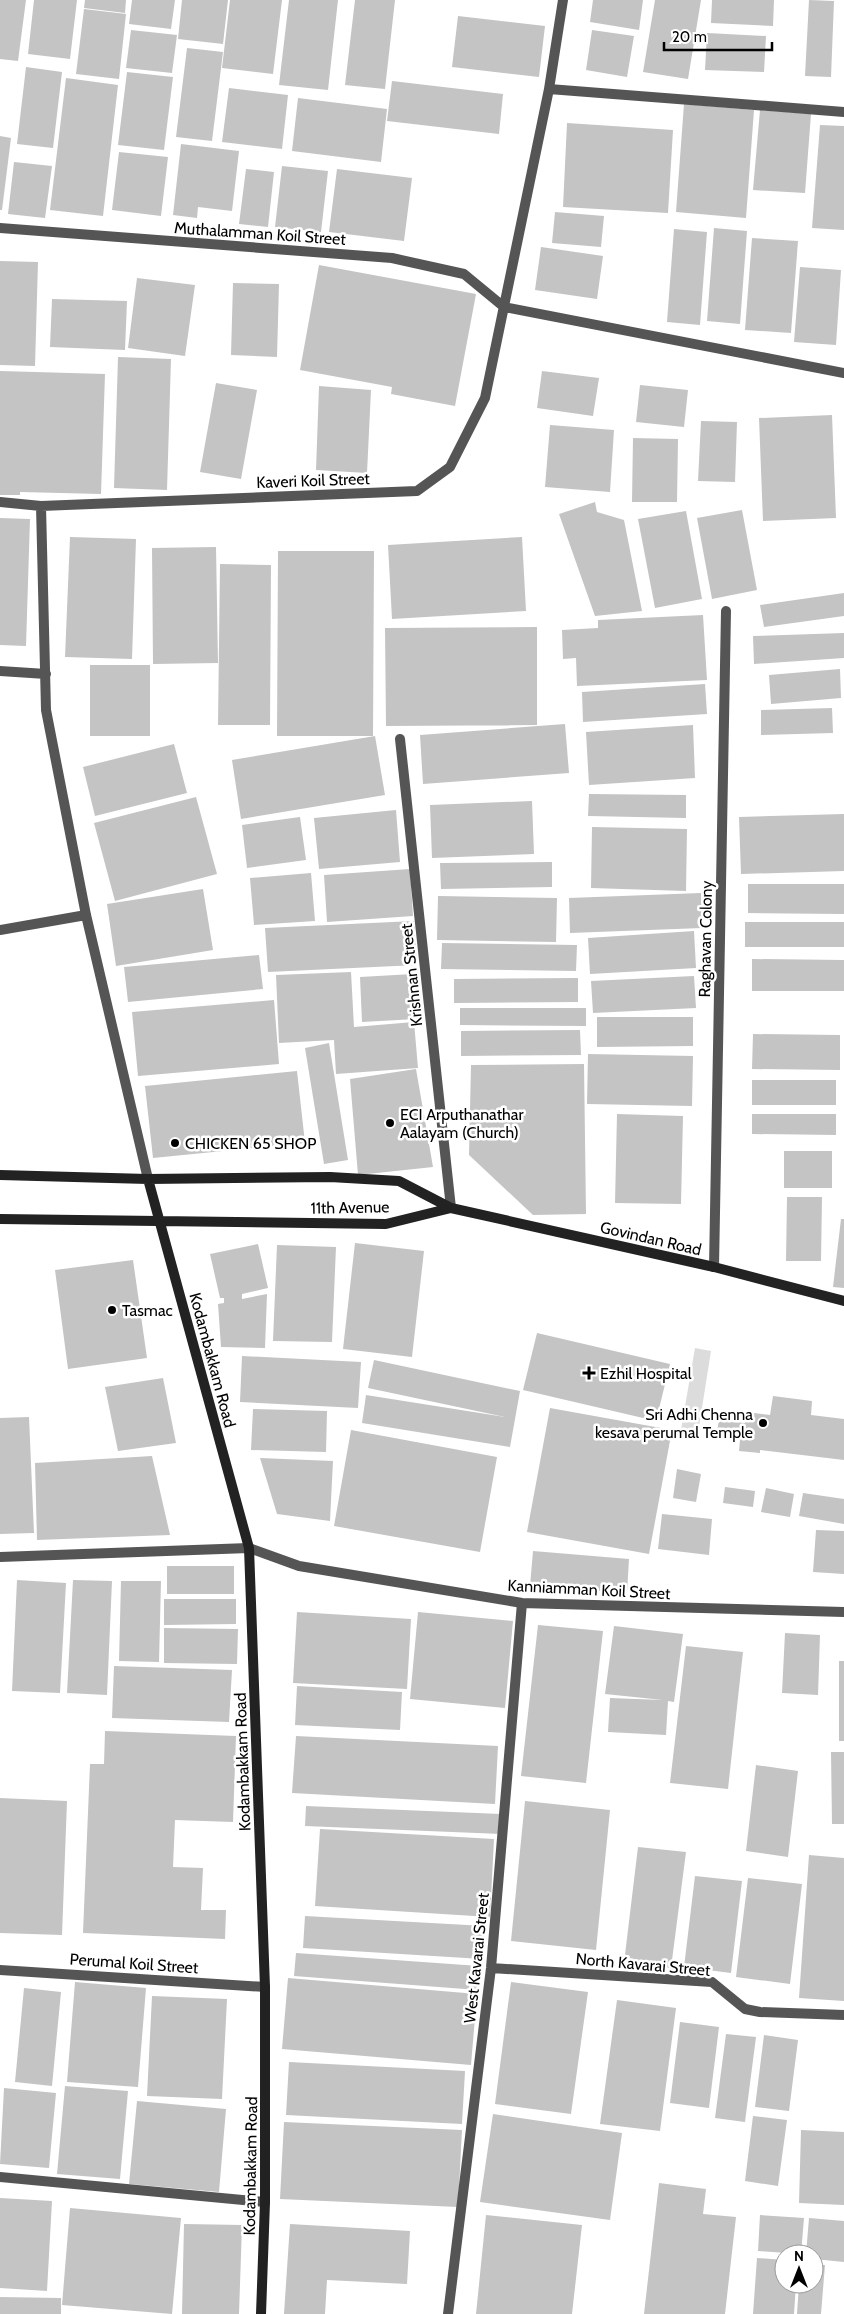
<svg xmlns="http://www.w3.org/2000/svg" width="844" height="2314" font-family="Cabin,sans-serif">
	<style>
		.green { fill: #dcdcdc }
		.building { fill: #c4c4c4 }
		.lines { fill: none; stroke-linecap: round; stroke-linejoin: round }
		.street { stroke: #555; stroke-width: 10 }
		.secondary { stroke: #222; stroke-width: 10 }
		.poi-dot { fill: #000; stroke: #fff; stroke-width: 2 }
		.labels { text-anchor: middle; stroke-width: 5; stroke-linejoin: round; paint-order: stroke }
		.street-label { font-size: 16px; fill: #000; stroke: #fff }
		.poi-label { font-size: 16px; fill: #000; stroke: #fff; text-anchor: start }
	</style>
	<rect width="100%" height="100%" fill="#fff"/>
	<path class="green" d="M695 1348 711 1351 698 1433 681 1430Z"/>
	<path class="building" d="M0 0H26L18 61 0 59Z
		M34 0H77L70 59 28 54Z
		M85 0H126L125 13 84 8Z
		M132 0H175L171 29 129 24Z
		M182 0H228L223 44 178 39Z
		M230 0H282L273 74 222 68Z
		M289 0H338L328 90 279 85Z
		M355 0H395L385 89 345 85Z
		M593 0H643L639 30 590 22Z
		M655 0H701L688 79 643 72Z
		M712 0H774L773 26 711 23Z
		M809 0 834 1 831 77 805 76Z
		M84 9 126 14 119 79 76 74Z
		M458 16 545 26 539 77 452 67Z
		M131 30 177 35 172 73 126 68Z
		M592 30 634 36 627 77 586 70Z
		M707 33 766 36 764 72 705 70Z
		M187 48 223 52 212 141 176 137Z
		M26 67 62 72 53 148 17 144Z
		M127 72 173 77 164 150 118 145Z
		M66 78 118 85 103 216 50 210Z
		M392 81 503 94 499 134 387 121Z
		M229 88 288 95 282 149 222 142Z
		M298 98 387 109 381 162 292 151Z
		M684 104 754 110 746 218 676 212Z
		M760 110 811 114 805 193 753 190Z
		M567 123 673 130 668 213 563 207Z
		M820 125 844 126V230L812 228Z
		M0 136 11 138 2 210H0Z
		M181 144 239 151 232 211 198 207 197 218 173 215Z
		M119 152 168 157 161 216 112 210Z
		M14 162 52 166 45 218 8 214Z
		M282 166 328 171 321 232 275 227Z
		M246 169 274 172 268 227 239 224Z
		M337 169 412 178 404 241 329 232Z
		M555 212 604 216 601 247 552 243Z
		M714 228 747 231 740 324 707 321Z
		M674 229 707 232 700 325 667 322Z
		M752 238 798 241 791 333 745 330Z
		M541 247 603 256 597 299 535 290Z
		M0 261 38 262 35 366 0 365Z
		M319 265 476 294 455 406 391 394 392 387 300 370Z
		M800 267 841 270 836 345 794 342Z
		M137 278 195 285 185 356 128 348Z
		M233 283 279 284 277 357 231 355Z
		M52 299 127 301 125 350 50 347Z
		M118 357 171 359 167 490 114 488Z
		M0 371 105 374 101 494 20 492V495H0Z
		M542 371 599 378 593 416 537 408Z
		M216 383 257 390 241 479 200 472Z
		M640 385 688 390 684 427 636 422Z
		M319 386 371 390 367 473 316 470Z
		M832 415 836 518 763 521 759 418Z
		M701 421 737 422 735 482 698 481Z
		M550 425 614 430 610 492 545 487Z
		M633 438 678 439 677 502H632Z
		M595 502 597 512 624 520 642 611 595 616 559 514Z
		M742 510 757 590 712 599 697 518Z
		M686 511 702 599 655 608 638 519Z
		M0 518 30 519 26 646 0 645Z
		M70 537 136 539 132 659 65 657Z
		M522 537 526 611 392 619 388 545Z
		M216 547 218 663 153 664 152 548Z
		M278 551H374L373 736H277Z
		M220 564 271 565 270 725H218Z
		M844 593V616L764 627 760 605Z
		M703 615 707 680 577 686 576 658 563 659 562 630 598 628V620Z
		M537 627V725L386 726 385 628Z
		M844 633V658L754 664 753 636Z
		M90 665H150V736H90Z
		M840 669 841 698 771 704 769 675Z
		M705 684 707 714 583 722 582 692Z
		M832 708 833 733 761 735V710Z
		M565 724 569 773 423 784 420 735Z
		M693 725 695 778 589 785 586 732Z
		M375 736 385 795 241 819 232 760Z
		M174 744 187 793 95 816 83 767Z
		M589 794 686 795V818L588 816Z
		M196 797 217 874 115 901 94 823Z
		M532 801 534 854 432 858 430 805Z
		M396 810 400 862 319 869 314 818Z
		M844 814V871L741 874 739 817Z
		M300 817 306 860 247 868 242 825Z
		M592 827 687 829 686 891 591 888Z
		M552 862V887L441 889 440 863Z
		M410 869 413 916 327 922 324 875Z
		M311 873 315 921 254 925 250 878Z
		M748 884H844V914L748 913Z
		M203 889 213 950 116 966 107 904Z
		M701 893 702 928 570 933 569 898Z
		M438 896 557 898 556 942 437 940Z
		M414 921 417 965 268 972 265 928Z
		M745 922H844V947H745Z
		M694 931 696 968 590 974 588 938Z
		M442 943 577 945 576 971 441 969Z
		M259 955 263 989 128 1002 124 967Z
		M752 959 844 960V991H752Z
		M351 972 354 1027 414 1022 418 1068 336 1074 334 1040 279 1043 276 975Z
		M413 974 416 1019 362 1022 360 977Z
		M694 976 696 1008 593 1013 591 981Z
		M578 978V1002L454 1003V979Z
		M274 1000 279 1064 138 1076 132 1012Z
		M460 1008H586V1026L460 1025Z
		M597 1017H693V1046L597 1047Z
		M580 1030 581 1055 461 1056V1031Z
		M753 1034 840 1035V1070L752 1069Z
		M329 1043 348 1160 324 1164 305 1048Z
		M588 1054 693 1056 692 1106 587 1104Z
		M584 1064 586 1214 533 1215 469 1155 471 1065Z
		M416 1069 433 1167 358 1175 350 1079Z
		M297 1071 305 1143 153 1158 145 1086Z
		M752 1080H836V1105H752Z
		M617 1114 683 1116 681 1204 615 1203Z
		M752 1114H836V1135L752 1134Z
		M784 1151H832V1188H784Z
		M787 1197H822L821 1261H786Z
		M841 1219H844V1288L833 1287Z
		M355 1243 424 1251 412 1357 343 1349Z
		M258 1244 268 1288 242 1294V1299L267 1294 265 1348 221 1347 218 1304 224 1303V1298H220L210 1254Z
		M277 1245 336 1247 332 1342 273 1341Z
		M133 1260 147 1358 68 1369 55 1270Z
		M537 1333 670 1364 656 1421 523 1390Z
		M242 1356 361 1362 358 1408 240 1402Z
		M374 1360 520 1391 510 1447 362 1423 366 1395 505 1417 368 1388Z
		M163 1378 176 1443 118 1451 105 1387Z
		M773 1396 812 1401 811 1415 844 1419V1460L760 1450V1453L739 1451 740 1440 716 1437 719 1420 745 1423 746 1412 770 1415Z
		M550 1408 672 1430 649 1554 527 1532Z
		M253 1409 327 1411 326 1452 251 1450Z
		M29 1417 34 1533 0 1534V1418Z
		M351 1430 497 1457 480 1552 334 1526Z
		M152 1456 170 1535 37 1540 35 1463Z
		M260 1458 333 1461 330 1521 277 1514Z
		M677 1469 701 1474 696 1502 673 1498Z
		M725 1487 755 1491 753 1507 723 1503Z
		M766 1488 794 1494 790 1517 761 1512Z
		M803 1493 844 1499V1524L799 1516Z
		M662 1514 712 1519 709 1555 658 1549Z
		M816 1530 844 1531V1574L813 1572Z
		M533 1551 629 1559 627 1593 530 1586Z
		M167 1566H234V1594H167Z
		M17 1580 66 1583 60 1693 12 1691Z
		M73 1580 112 1581 107 1695 67 1693Z
		M121 1581H161L159 1662 119 1661Z
		M164 1599H236V1624L164 1625Z
		M297 1612 411 1619 407 1689 293 1683Z
		M418 1612 513 1621 505 1708 410 1699Z
		M538 1625 603 1631 586 1783 521 1776Z
		M614 1626 683 1634 674 1702 668 1701 666 1735 608 1732 610 1698 663 1700 605 1694Z
		M164 1628 238 1629 237 1664 164 1663Z
		M785 1633 820 1635 818 1695 782 1693Z
		M686 1646 743 1652 728 1789 670 1783Z
		M839 1661H844V1741H839Z
		M114 1666 232 1670 229 1722 112 1718Z
		M297 1686 402 1692 400 1730 295 1725Z
		M105 1731 236 1736 233 1822 175 1820 173 1867 203 1868 201 1910H226L225 1939 83 1933 90 1764H104Z
		M296 1736 498 1746 495 1804 292 1793Z
		M831 1752H844V1824H832Z
		M756 1765 798 1771 788 1857 746 1851Z
		M0 1798 67 1801 62 1935 0 1933Z
		M525 1801 610 1810 596 1950 511 1941Z
		M306 1806 501 1814V1834L305 1826Z
		M320 1829 494 1839 490 1917 315 1906Z
		M638 1847 686 1852 671 1968 624 1963Z
		M809 1855 844 1858V2001L799 1998Z
		M695 1876 742 1881 731 1973 684 1967Z
		M748 1878 802 1884 790 1984 736 1977Z
		M305 1916 485 1926 482 1959 303 1948Z
		M296 1953 479 1966 478 1990 294 1976Z
		M288 1978 477 1994 471 2065 282 2049Z
		M75 1982 146 1988 138 2087 67 2082Z
		M511 1982 588 1992 571 2114 495 2104Z
		M24 1988 61 1992 52 2086 15 2082Z
		M152 1996 227 1999 222 2099 147 2096Z
		M617 2000 676 2008 660 2131 600 2124Z
		M680 2022 719 2027 709 2108 670 2103Z
		M726 2034 756 2037 745 2122 715 2118Z
		M764 2035 798 2040 789 2111 755 2107Z
		M289 2062 465 2071 462 2124 286 2115Z
		M65 2086 128 2091 120 2179 57 2174Z
		M4 2088 56 2093 49 2168 0 2164Z
		M137 2101 226 2109 219 2192 129 2184Z
		M493 2114 622 2133 610 2220 480 2202Z
		M753 2116 787 2120 778 2186 745 2181Z
		M284 2122 462 2130 458 2207 280 2199Z
		M801 2130 844 2132V2205L799 2203Z
		M659 2183 706 2189 703 2214 736 2217 725 2314H644Z
		M0 2198 52 2201 47 2291 0 2288Z
		M70 2208 181 2218 172 2314 62 2305Z
		M486 2215 582 2225 572 2314H476Z
		M760 2215 804 2218 801 2254 758 2251Z
		M809 2218 844 2221V2262L814 2259V2254H806Z
		M184 2224 242 2225 239 2314H182Z
		M290 2224 410 2231 407 2284 327 2280 325 2314H284Z
		M757 2258 784 2260V2284H796L794 2314H753Z
		M814 2265H825L821 2314H797L799 2284H814Z
		M0 2297 61 2298V2314H0Z"/>
	<g class="lines">
		<path class="street" d="M549 89 844 112
			M0 228 392 258 464 274 504 307 844 373
			M0 502 41 506 417 491 450 467 485 398 549 89 563 0
			M41 506 46 710 86 915 148 1179
			M0 671 46 674
			M400 739 451 1208
			M0 930 86 915
			M714 1267 726 611
			M0 1557 249 1548 299 1566 522 1603 844 1612
			M491 1968 712 1982 745 2009 760 2012 844 2015
			M0 1970 265 1987
			M0 2177 265 2202
			M448 2314 491 1968 522 1603"/>
		<path class="secondary" d="M0 1175 148 1179 330 1177 399 1181 451 1208 714 1267 844 1301
			M148 1179 249 1548 265 1987V2202L261 2314
			M0 1219 386 1224 451 1208"/>
	</g>
	<g class="poi-dot">
		<circle cx="390" cy="1123" r="5"/>
		<circle cx="175" cy="1143" r="5"/>
		<circle cx="112" cy="1310" r="5"/>
		<path d="M586.5 1365.5h5v5h5v5h-5v5h-5v-5h-5v-5h5z"/>
		<circle cx="763" cy="1423" r="5"/>
	</g>
	<g class="labels">
		<g class="street-label">
			<text transform="translate(260 233) rotate(4)" y="6">Muthalamman Koil Street</text>
			<text transform="translate(313 480) rotate(-2)" y="6">Kaveri Koil Street</text>
			<text transform="translate(705 939) rotate(-89)" y="6">Raghavan Colony</text>
			<text transform="translate(411 975) rotate(-96)" y="6">Krishnan Street</text>
			<text transform="translate(350 1207) rotate(-1)" y="6">11th Avenue</text>
			<text transform="translate(651 1238) rotate(13)" y="6">Govindan Road</text>
			<text transform="translate(213 1360) rotate(75)" y="6">Kodambakkam Road</text>
			<text transform="translate(589 1589) rotate(3)" y="6">Kanniamman Koil Street</text>
			<text transform="translate(242 1762) rotate(-92)" y="6">Kodambakkam Road</text>
			<text transform="translate(476 1958) rotate(-84)" y="6">West Kavarai Street</text>
			<text transform="translate(134 1963) rotate(4)" y="6">Perumal Koil Street</text>
			<text transform="translate(643 1964) rotate(5)" y="6">North Kavarai Street</text>
			<text transform="translate(250 2166) rotate(-89)" y="6">Kodambakkam Road</text>
		</g>
		<g class="poi-label">
			<text x="400" y="1120">ECI Arputhanathar<tspan x="400" dy="18">Aalayam (Church)</tspan></text>
			<text x="185" y="1149">CHICKEN 65 SHOP</text>
			<text x="122" y="1316">Tasmac</text>
			<text x="600" y="1379">Ezhil Hospital</text>
			<text x="753" y="1420" text-anchor="end">Sri Adhi Chenna<tspan x="753" dy="18">kesava perumal Temple</tspan></text>
		</g>
	</g>
	<g transform="translate(799 2269)"><circle r="24" fill="#ffffff" stroke="#999999"/>
	<path d="M0-4L9 19L0 12L-9 19Z" fill="#000000"/>
	<text y="-8" font-size="14" font-weight="bold" text-anchor="middle" fill="#000000">N</text>
	</g>
	<path d="M664 42v8h108v-8" fill="none" stroke="#000000" stroke-width="2.5"/>
	<text x="672" y="42" font-size="15" fill="#000000" stroke="#ffffff" stroke-width="4" paint-order="stroke">20 m</text>
</svg>
